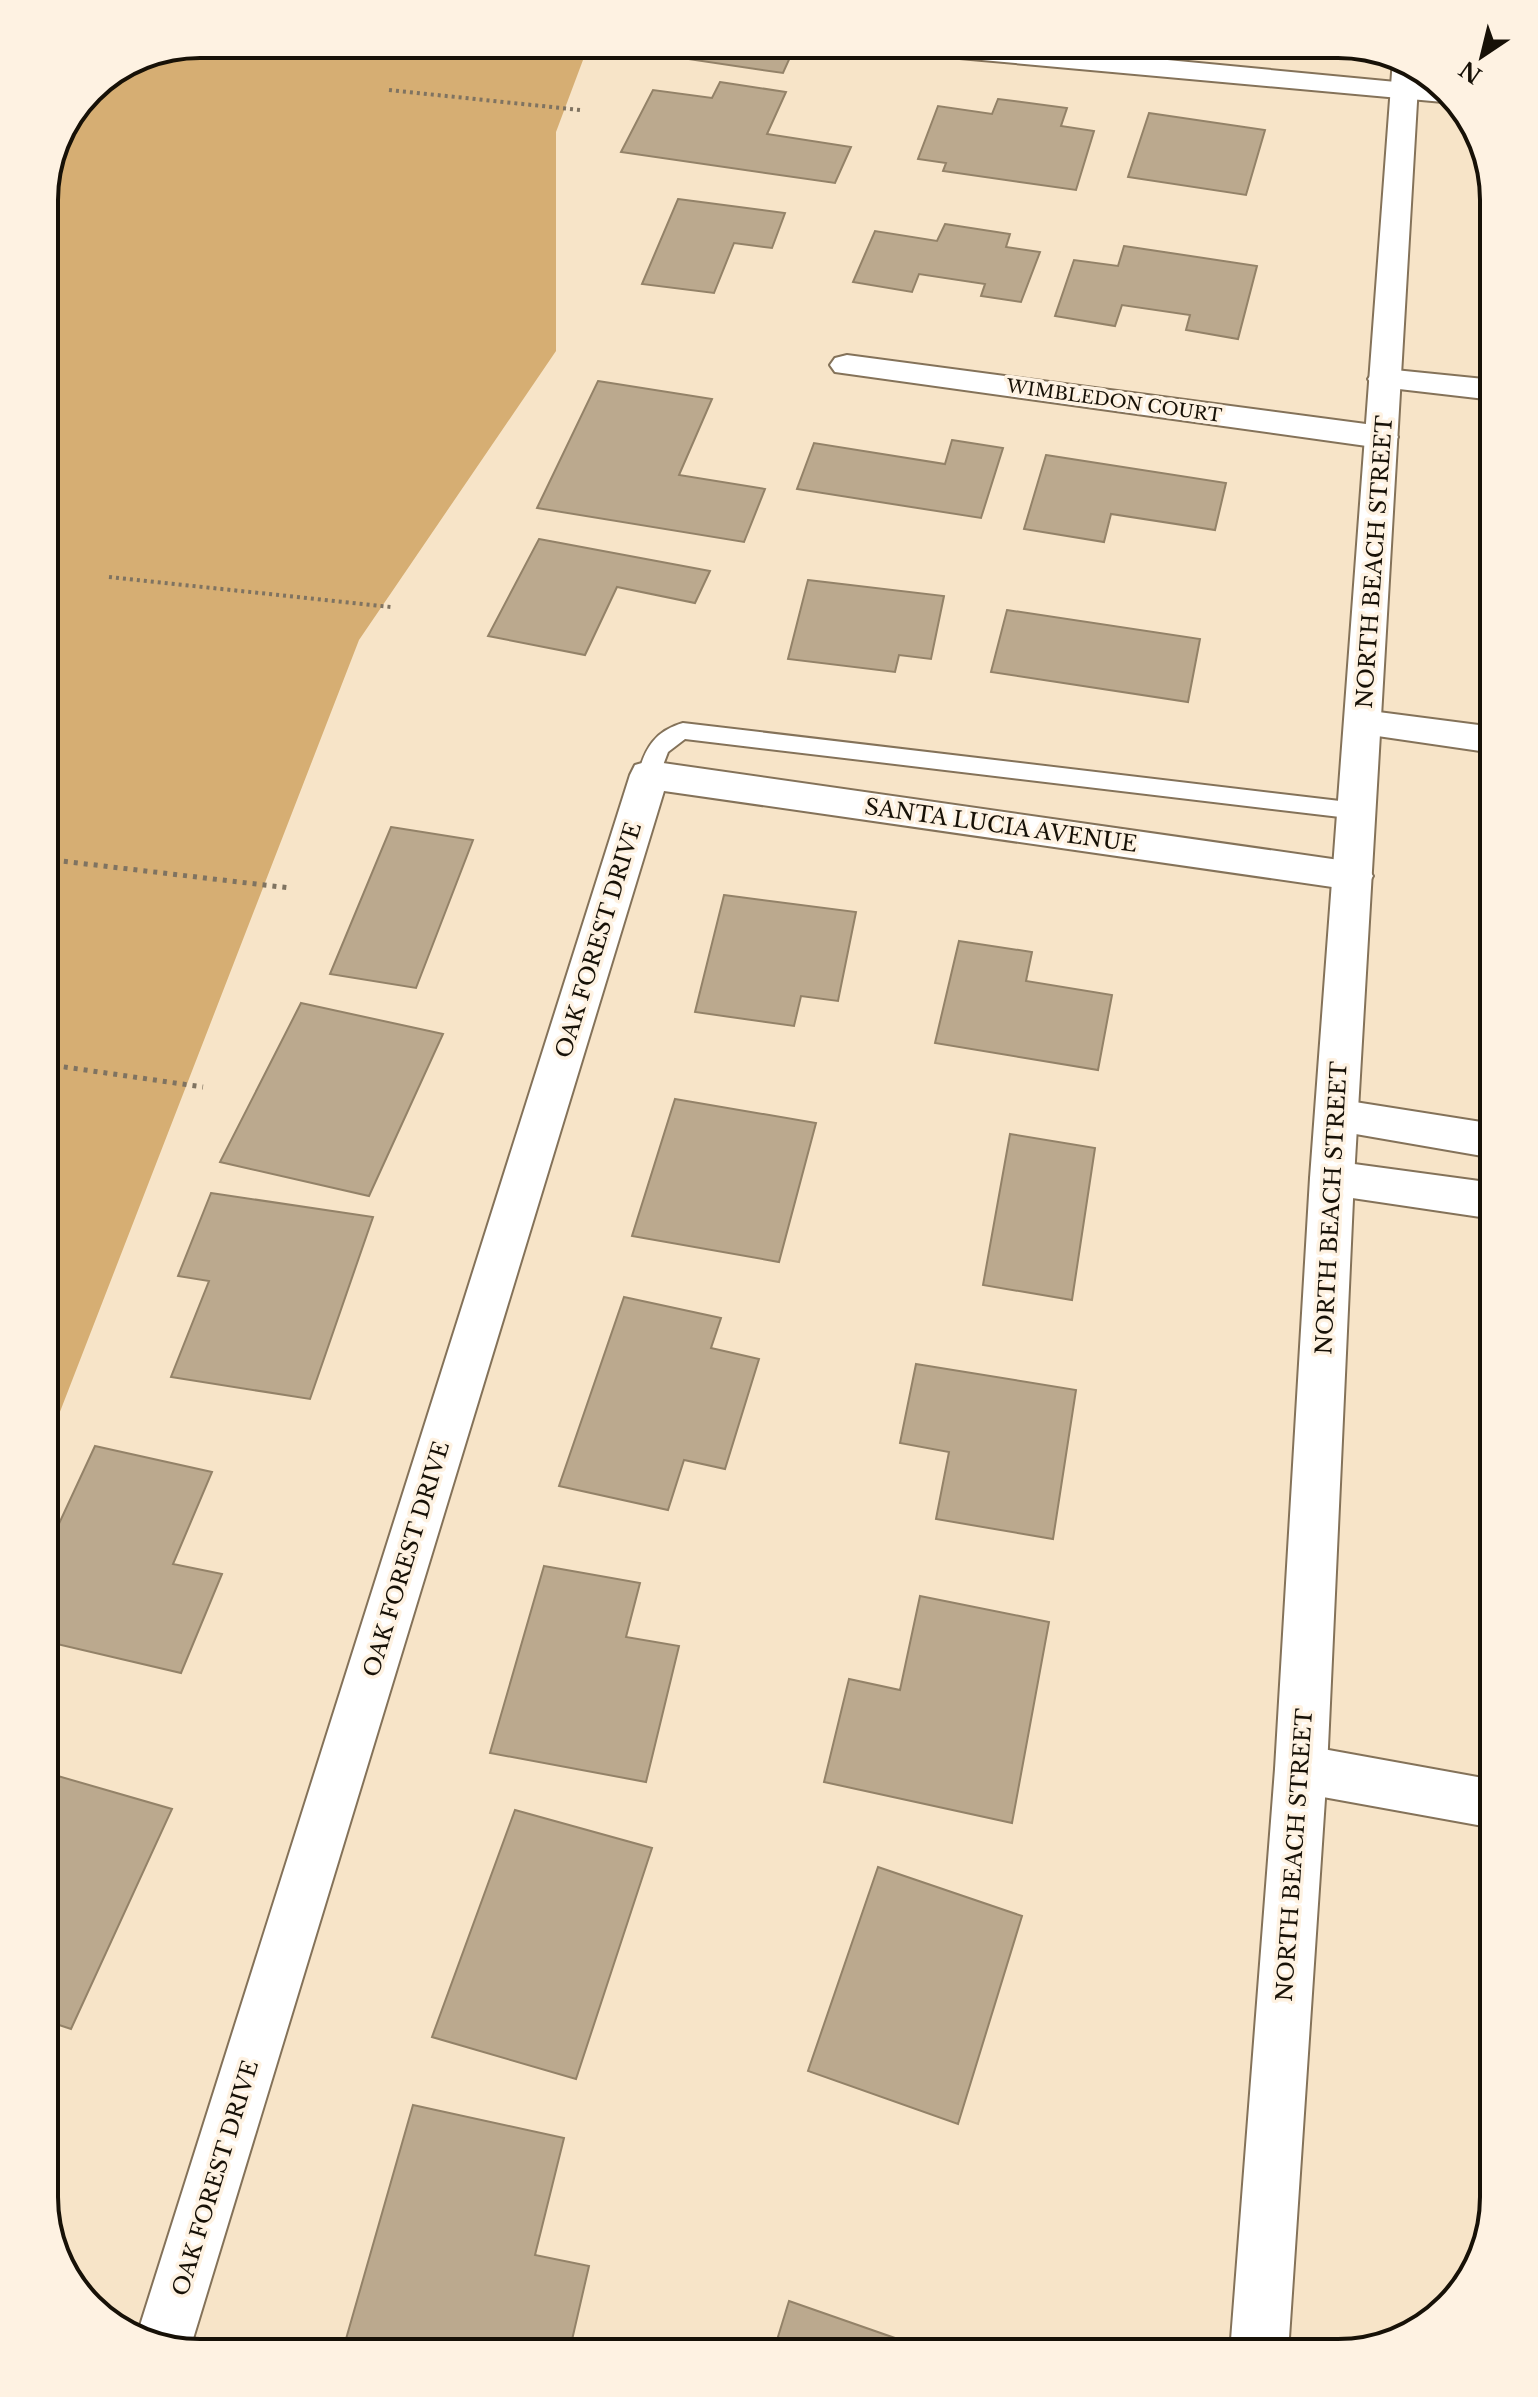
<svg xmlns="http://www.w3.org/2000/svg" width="1538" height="2397" font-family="'Libre Baskerville',serif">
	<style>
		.water { fill: #d6ae73 }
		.building { fill: #bba98e; stroke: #938268; stroke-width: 2 }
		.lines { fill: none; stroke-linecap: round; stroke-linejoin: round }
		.lane-casing { stroke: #847259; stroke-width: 4 }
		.street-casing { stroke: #847259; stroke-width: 4 }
		.secondary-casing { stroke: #847259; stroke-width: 4 }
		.path-far1 { stroke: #7f7361; stroke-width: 4; stroke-dasharray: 3 4; stroke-linecap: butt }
		.path { stroke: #7f7361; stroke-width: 5; stroke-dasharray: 4 6; stroke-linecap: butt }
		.lane { fill: #fff; fill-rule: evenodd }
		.street { fill: #fff; fill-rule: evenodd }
		.secondary { fill: #fff; fill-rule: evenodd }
		.labels { text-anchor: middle; stroke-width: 7; stroke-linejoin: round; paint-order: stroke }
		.far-street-label { font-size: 18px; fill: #171107; stroke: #fef2e2 }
		.street-label { font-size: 22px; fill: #171107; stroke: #fef2e2 }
		.rim { fill: none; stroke: #171107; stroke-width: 4 }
	</style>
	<rect width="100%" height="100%" fill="#f7e4c8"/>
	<path class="water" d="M200 44H589L556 132V351L359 640 44 1453V190L56 140 90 89 141 56Z"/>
	<path class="building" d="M682 44H796L783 73 675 57Z
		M720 82 786 92 767 134 851 147 835 183 621 152 653 90 712 98Z
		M998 99 1067 108 1061 126 1094 131 1076 190 943 171 946 163 918 159 938 106 992 114Z
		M1149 113 1265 130 1246 195 1128 177Z
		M678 199 785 213 772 248 734 243 714 293 642 284Z
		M945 224 1010 234 1006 247 1040 252 1021 302 981 296 985 284 919 274 912 292 853 282 875 231 937 241Z
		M1124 246 1257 266 1238 339 1186 330 1190 315 1122 305 1115 326 1055 316 1074 260 1118 266Z
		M598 381 712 399 679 475 765 489 744 542 537 508Z
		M952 440 1003 448 981 518 797 489 814 443 945 464Z
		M1046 455 1226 483 1215 530 1111 514 1104 542 1024 529Z
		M539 539 710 571 695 603 617 587 585 655 488 636Z
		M808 580 944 596 931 659 899 655 895 672 788 659Z
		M1007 610 1200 639 1188 702 991 672Z
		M391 827 473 840 416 988 330 974Z
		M724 895 856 912 838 1001 801 996 794 1026 695 1012Z
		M959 941 1032 952 1026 981 1112 995 1098 1070 935 1043Z
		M301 1003 443 1034 369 1196 220 1162Z
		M675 1099 816 1123 779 1262 632 1236Z
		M1010 1134 1095 1148 1072 1300 983 1285Z
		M211 1193 373 1217 310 1399 171 1377 209 1281 178 1276Z
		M624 1297 721 1318 711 1348 759 1359 725 1469 684 1460 668 1510 559 1486Z
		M916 1364 1076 1390 1053 1539 936 1519 949 1452 900 1443Z
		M95 1446 212 1472 173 1564 222 1574 181 1673 44 1641V1556Z
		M544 1566 640 1583 626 1637 679 1646 646 1782 490 1753Z
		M920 1596 1049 1622 1012 1823 824 1782 849 1679 900 1690Z
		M44 1772 172 1809 71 2029 44 2020Z
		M515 1810 652 1848 576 2079 432 2037Z
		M878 1867 1022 1916 958 2124 808 2071Z
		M413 2105 564 2138 535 2255 589 2266 569 2353H342Z
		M789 2301 938 2353H773Z"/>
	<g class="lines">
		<defs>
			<path id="lane" d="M683 723 1357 803 1365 805 1369 811 1365 817 1357 819 685 739 668 752 657 781H641L638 775C645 748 655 731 683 723Z"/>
			<path id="street" d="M913 44H1000L1438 86 1454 103 926 55 916 52Z
				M847 355 1381 426 1393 429 1398 437 1393 445 1381 448 835 372 830 365 835 358Z
				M1385 369 1494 380V400L1373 386 1368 379 1373 372Z
				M1363 710 1494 727V753L1350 732 1344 723 1350 714Z
				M649 761 1353 862 1367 866 1373 876 1367 886 1353 890 664 791 189 2352 137 2335 630 775 635 765Z
				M1336 1099 1494 1124V1158L1321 1128 1315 1116 1321 1104Z
				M1332 1161 1494 1183V1219L1332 1195 1317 1190 1310 1178 1317 1166Z
				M1301 1745 1494 1780V1828L1301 1793 1283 1786 1275 1769 1283 1752Z"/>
			<path id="secondary" d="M1393 59 1419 68 1354 1178 1327 1769 1288 2353H1230L1275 1769 1310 1178Z"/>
		</defs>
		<use href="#lane" class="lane-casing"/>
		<use href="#street" class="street-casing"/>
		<use href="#secondary" class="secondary-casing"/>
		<path class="path-far1" d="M389 90 580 110
			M109 577 391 607"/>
		<path class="path" d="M44 859 290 888
			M44 1064 203 1087"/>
		<use href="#lane" class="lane"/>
		<use href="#street" class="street"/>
		<use href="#secondary" class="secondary"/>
	</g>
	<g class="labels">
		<g class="far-street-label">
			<text transform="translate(1114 401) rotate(8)" y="6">WIMBLEDON COURT</text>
		</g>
		<g class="street-label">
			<text transform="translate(1374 562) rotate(-86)" y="8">NORTH BEACH STREET</text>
			<text transform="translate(1001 825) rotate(8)" y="8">SANTA LUCIA AVENUE</text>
			<text transform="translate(598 940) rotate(-73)" y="8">OAK FOREST DRIVE</text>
			<text transform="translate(1331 1208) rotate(-87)" y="8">NORTH BEACH STREET</text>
			<text transform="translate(406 1559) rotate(-73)" y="8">OAK FOREST DRIVE</text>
			<text transform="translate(1294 1855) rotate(-86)" y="8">NORTH BEACH STREET</text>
			<text transform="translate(215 2178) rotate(-73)" y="8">OAK FOREST DRIVE</text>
		</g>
	</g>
	<path d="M0 0H1538V2397H0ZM200 58H1338A142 142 0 0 1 1480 200V2197A142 142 0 0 1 1338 2339H200A142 142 0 0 1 58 2197V200A142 142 0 0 1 200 58Z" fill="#fef2e2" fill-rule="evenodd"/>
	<path class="rim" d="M200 58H1338A142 142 0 0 1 1480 200V2197A142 142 0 0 1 1338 2339H200A142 142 0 0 1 58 2197V200A142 142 0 0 1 200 58Z"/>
	<g transform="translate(1482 56) rotate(215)" stroke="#fef2e2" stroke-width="6" paint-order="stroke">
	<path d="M0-6L14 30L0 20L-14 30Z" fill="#171107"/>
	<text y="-12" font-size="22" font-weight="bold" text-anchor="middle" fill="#171107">N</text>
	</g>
</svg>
